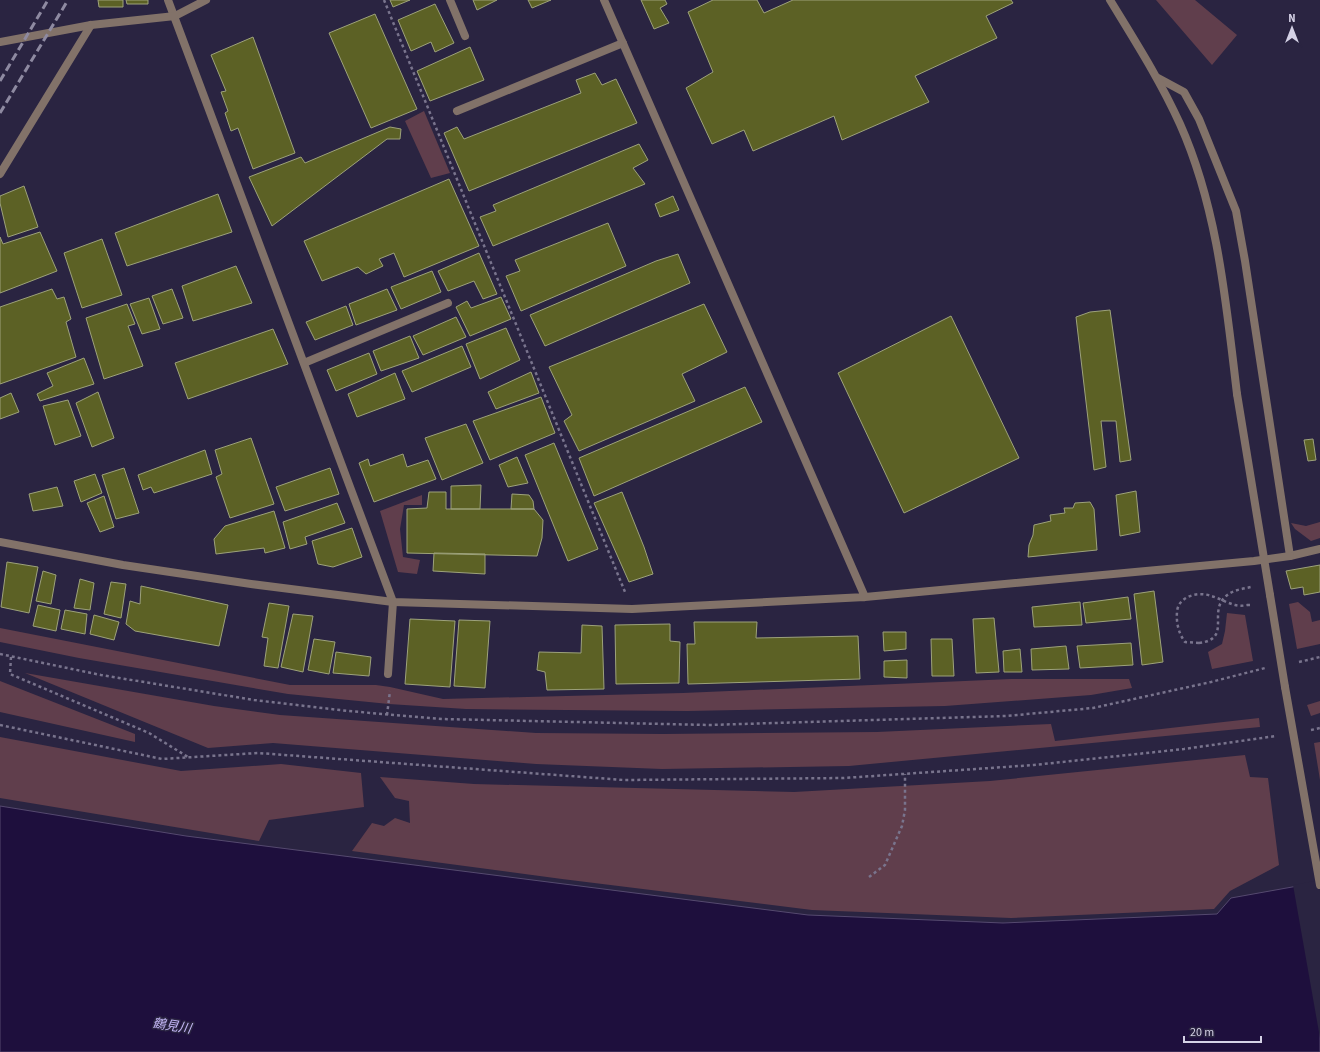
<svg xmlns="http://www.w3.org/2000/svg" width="1320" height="1052" font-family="'Source Sans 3','Noto Sans JP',sans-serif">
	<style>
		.green { fill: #603e4c }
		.water { fill: #1e0f3d; stroke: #55496f }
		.pier { fill: #2a2441 }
		.building { fill: #5c6125; stroke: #9da27b }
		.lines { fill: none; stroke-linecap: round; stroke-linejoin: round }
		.path { stroke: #79748d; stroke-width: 2.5; stroke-dasharray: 3 3; stroke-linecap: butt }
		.service { stroke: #827269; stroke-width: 8 }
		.minor { stroke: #827269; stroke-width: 8 }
		.tertiary { stroke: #827269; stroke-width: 8 }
		.rail { stroke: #8e8aa1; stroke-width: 3; stroke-dasharray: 8 4; stroke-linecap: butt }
		.path-bridge { stroke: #79748d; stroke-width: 2.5; stroke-dasharray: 3 3; stroke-linecap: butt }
		.tertiary-bridge { stroke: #827269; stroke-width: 8 }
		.labels { text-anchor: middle; stroke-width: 3; stroke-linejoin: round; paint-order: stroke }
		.water-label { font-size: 13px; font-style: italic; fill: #c4b7f7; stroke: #2a2441 }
	</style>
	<rect width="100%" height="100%" fill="#2a2441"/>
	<path class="green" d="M1156 0H1195L1237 35 1212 65Z
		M424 111 450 173 431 178 405 121Z
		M422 495V505H404L400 529 403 557 420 560 417 574 398 572 380 511Z
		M1320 522V538L1311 541 1295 529 1291 523 1306 526Z
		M1298 602 1310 612 1312 622 1320 620V644L1297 649 1289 604Z
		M1227 613 1245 615 1253 661 1212 669 1208 652 1222 644 1225 631Z
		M0 628 290 685H376L390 687 443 699 683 693 1011 679H1129L1132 688 1091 695 945 706 687 711 466 709 389 704 288 694 79 658 0 642Z
		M25 673 214 706 280 715 536 733 663 734 877 732 1051 724 1055 741 1259 718 1260 727 849 766 662 769 536 764 273 743 208 748Z
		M0 681 135 734V742L0 712Z
		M1320 701V713L1311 716 1307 705Z
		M0 737 181 771 281 764 361 773 364 807 269 820 259 841 0 798Z
		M1320 742V780L1314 743Z
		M1245 755 1250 777 1268 778 1279 865 1230 891 1214 909 1011 918 812 910 562 879 352 851 372 823 384 826 395 818 410 823 409 801 395 798 380 777 474 784 794 792 990 781Z"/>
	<path class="water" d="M0 806 186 836 808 915 1003 923 1217 914 1231 898 1320 882V1052H0Z"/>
	<path class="pier" d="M1320 880V1038L1293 885Z"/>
	<path class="building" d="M98 0H123V7H99Z
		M126 0H148V4H127Z
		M390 0H410L393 7Z
		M473 0H497L477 10Z
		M528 0H551L532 8Z
		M641 0H665L667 4 660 8 669 23 654 29Z
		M713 0H757L764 13 793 0H1011L1013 3 986 16 997 38 915 76 929 102 842 140 834 116 753 151 744 130 712 144 686 88 713 72 688 12Z
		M435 4 454 43 435 52 431 42 411 51 398 20Z
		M375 14 417 109 371 128 329 33Z
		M253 37 295 153 253 169 238 128 231 131 225 113 228 111 221 92 226 91 211 55Z
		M470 47 484 80 430 101 417 71Z
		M595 73 602 85 616 79 637 123 469 191 444 133 457 127 464 139 581 93 576 80Z
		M390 127 401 129 400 139H387L272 226 249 177 301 157 305 163Z
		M639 144 648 160 633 168 645 184 493 246 480 217 496 211 493 205Z
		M449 179 479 246 404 277 394 253 379 259 383 266 366 274 358 267 322 281 304 241Z
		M24 186 38 227 8 237 0 203V196Z
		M218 194 232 232 127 266 115 233Z
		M673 196 679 210 660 217 655 204Z
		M608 223 626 266 521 311 506 276 520 271 515 260Z
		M40 232 57 271 0 293V237L3 244Z
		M102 239 122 295 82 308 64 253Z
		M479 253 497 294 483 299 474 281 448 291 438 271Z
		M678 254 690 283 545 346 530 315 656 261Z
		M236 266 252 303 193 321 182 286Z
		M432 271 441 292 401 309 391 287Z
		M52 289 57 299 64 297 71 319 66 322 76 357 0 384V307Z
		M172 289 183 318 163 324 152 296Z
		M387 289 397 310 356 325 349 304Z
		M501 297 511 319 470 336 456 307 467 301 471 308Z
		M149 298 160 329 142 334 130 304Z
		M127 304 135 324 128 326 143 366 104 379 86 318Z
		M704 304 727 352 682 374 695 401 579 451 564 421 572 415 549 367Z
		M346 306 353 325 315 340 306 322Z
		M1110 310 1131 460 1120 462 1116 421H1101L1106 467 1094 470 1076 317 1090 312Z
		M951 316 1019 458 904 513 838 373Z
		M456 317 466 337 423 355 413 336Z
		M506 328 520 360 480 379 466 344Z
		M273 329 288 364 188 399 175 363Z
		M410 336 419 358 381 371 373 351Z
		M462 346 471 367 412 392 402 371Z
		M369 353 377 374 336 391 327 370Z
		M84 358 94 384 40 401 37 394 53 386 47 373Z
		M531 372 539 393 496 409 488 392Z
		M395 373 405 399 357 417 348 394Z
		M745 387 762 422 594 496 579 458Z
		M98 392 114 438 92 447 76 403Z
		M11 393 19 412 0 419V398Z
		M541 397 555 433 490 460 473 421Z
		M68 400 81 436 55 445 43 406Z
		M466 424 483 463 442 480 425 438Z
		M251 438 274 504 230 518 216 477 222 474 215 450Z
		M1313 439 1316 460 1308 461 1304 440Z
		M554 443 598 549 568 561 525 455Z
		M205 450 212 474 154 493 151 487 143 490 138 475Z
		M403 454 407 467 428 460 436 479 374 502 359 463 368 459 370 466Z
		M517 457 528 483 508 487 499 465Z
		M124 468 139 513 116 519 102 475Z
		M330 468 339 494 285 511 276 487Z
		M95 474 102 493 81 502 74 481Z
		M481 485 480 509H451V486Z
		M57 487 63 506 33 511 29 494Z
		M1136 491 1140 532 1120 536 1116 495Z
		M429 492H446V509H534L543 520 542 538 537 556 407 553V509L427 508Z
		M622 492 644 547 653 574 629 582 594 503Z
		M512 494 529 495 533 501 534 509H511Z
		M104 496 114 527 100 532 87 503Z
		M1090 502 1094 509 1097 550 1028 557 1029 545 1033 535 1034 525 1051 521 1050 515 1065 513 1064 508H1073L1075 503Z
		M337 503 345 523 305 537 307 544 290 549 283 522Z
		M274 511 285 548 265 553 264 548 216 554 214 539 225 526Z
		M352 528 362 557 333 567 318 564 312 541Z
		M434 553 485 554V574L433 571Z
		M7 562 38 567 29 613 1 607Z
		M1320 565V592L1304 595 1303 587 1291 589 1286 571Z
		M43 571 56 575 51 604 36 601Z
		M80 579 94 583 90 610 74 608Z
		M111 582 126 584 121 618 104 614Z
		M141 586 228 605 219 646 135 631 126 624 130 601 140 604Z
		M1154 591 1163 662 1142 665 1134 594Z
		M1128 597 1131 619 1086 623 1083 603Z
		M1080 602 1082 625 1034 627 1032 607Z
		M269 603 289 606 278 668 264 666 268 638 262 637Z
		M38 605 60 610 56 631 33 626Z
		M65 610 87 614 85 634 61 629Z
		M293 614 313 616 303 672 281 667Z
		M94 615 119 622 114 640 90 634Z
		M994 618 999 672 976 673 973 619Z
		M410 619 455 621 450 687 405 684Z
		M459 620 490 621 485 688 454 686Z
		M694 622H757L756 638 858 636 860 679 688 684 687 644H695Z
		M670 624V641L680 642 679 683 616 684 615 625Z
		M582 625 602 626 604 689 547 690 545 672 537 670 539 652 581 653Z
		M883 632H906V649L884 651Z
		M314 639 335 642 329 674 308 670Z
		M931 639H952L954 676H932Z
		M1131 643 1133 665 1080 668 1077 646Z
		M1066 646 1069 669 1032 670 1031 649Z
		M1020 649 1022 672H1004L1003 651Z
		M336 652 371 657 369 676 333 673Z
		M907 660V678L884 677V661Z"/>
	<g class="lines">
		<path class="path" d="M384 0 625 592
			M1247 605H1252
			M1199 643C1232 639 1208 613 1225 597 1232 590 1242 589 1251 587
			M0 654 101 675 254 700 348 711 442 719 709 725 1006 716 1093 708 1211 682 1265 668
			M11 657 10 674 149 733 188 757
			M1299 662 1320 657
			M387 715 390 691
			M0 725 162 759 258 753 624 780 844 778 1034 765 1184 749 1276 736
			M1311 730 1320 728
			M869 877 885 865 902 826 905 810V774"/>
		<path class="service" d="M457 111 623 43
			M304 363 448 303
			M388 674 393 602"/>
		<path class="minor" d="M168 0 393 602
			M450 0 465 36
			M1158 78 1184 92 1199 119 1236 211 1245 261 1290 556 1320 549
			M0 174 91 25"/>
		<path class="tertiary" d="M604 0 865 597
			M1110 0C1135 41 1160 80 1180 124 1218 209 1226 303 1237 394
			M0 42 91 25 175 16 206 0
			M0 542 123 565 251 584 393 602 632 609 865 597 1254 561 1290 556
			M1270 595 1285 687"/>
		<path class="rail" d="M0 81 48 0
			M0 113 68 0"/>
		<path class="path-bridge" d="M1199 643 1185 642C1179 634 1176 623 1177 612 1178 596 1199 591 1211 596 1219 598 1227 603 1235 605 1239 606 1243 606 1247 605"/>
		<path class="tertiary-bridge" d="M1237 394 1270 595
			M1285 687 1320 885"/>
	</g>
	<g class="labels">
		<g class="water-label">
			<text transform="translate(172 1025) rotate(9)" y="5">鶴見川</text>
		</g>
	</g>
	<g transform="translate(1292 28)" stroke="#2a2441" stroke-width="3" paint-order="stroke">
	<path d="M0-3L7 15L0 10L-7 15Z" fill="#d4d1e5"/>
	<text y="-6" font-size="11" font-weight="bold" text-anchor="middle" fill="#d4d1e5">N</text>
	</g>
	<path d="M1184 1036v6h77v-6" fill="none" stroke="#d4d1e5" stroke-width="2"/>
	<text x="1190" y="1036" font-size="12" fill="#d4d1e5" stroke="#2a2441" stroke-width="3" paint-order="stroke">20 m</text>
</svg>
